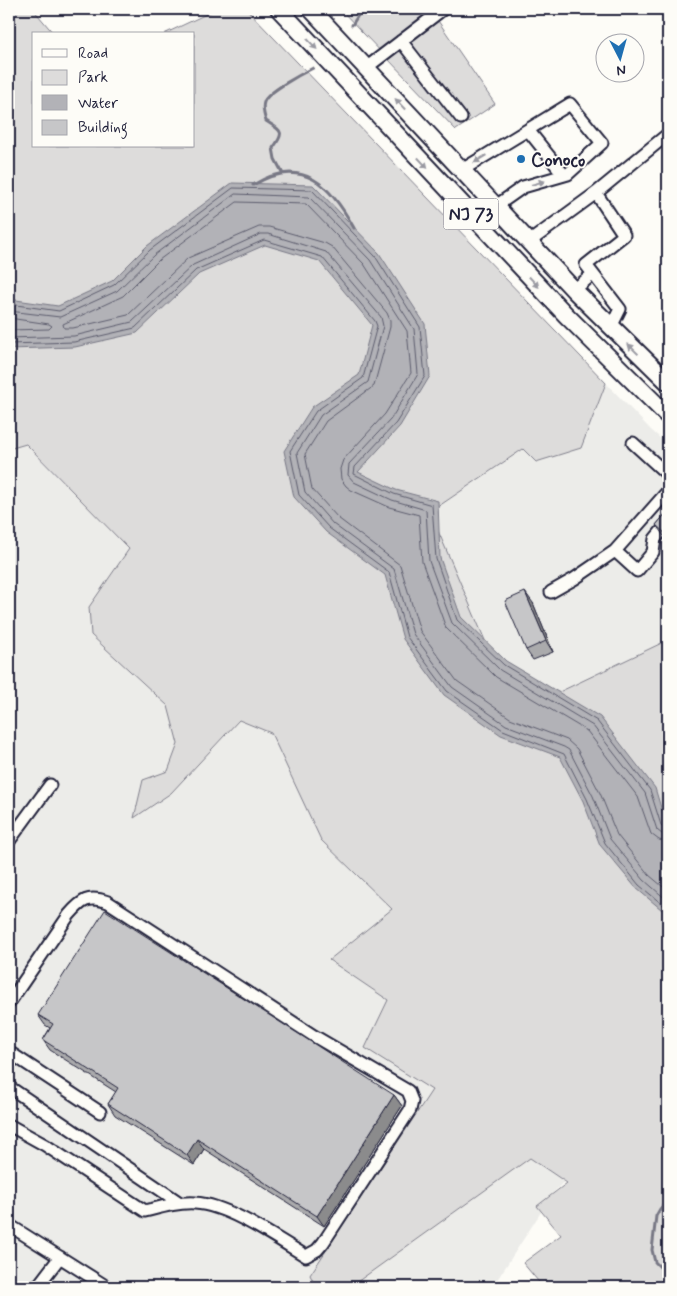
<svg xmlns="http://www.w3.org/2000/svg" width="677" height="1296" font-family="Mynerve,sans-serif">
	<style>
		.built { fill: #ecece9 }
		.green { fill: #dddcdb; stroke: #807f8b }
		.water { fill: #b2b2b7; stroke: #787885 }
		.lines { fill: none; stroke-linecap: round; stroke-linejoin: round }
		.shore { stroke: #5c5c6d; stroke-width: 1 }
		.stream { stroke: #787885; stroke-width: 3 }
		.minor-casing { stroke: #22223b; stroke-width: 15 }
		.highway-casing { stroke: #22223b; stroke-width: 20 }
		.minor { stroke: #fdfcf7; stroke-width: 11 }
		.highway { stroke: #fdfcf7; stroke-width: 16 }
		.wall { fill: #aaaaac; stroke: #22223b }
		.shaded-wall { fill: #8b8b8c; stroke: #22223b }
		.building { fill: #c6c6c8; stroke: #22223b }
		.oneway { fill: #9a9aa2 }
		.poi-dot { fill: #1f6fb2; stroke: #fdfcf7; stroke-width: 2 }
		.labels { text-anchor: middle; stroke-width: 4; stroke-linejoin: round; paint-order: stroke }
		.shield { fill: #fdfcf7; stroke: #646373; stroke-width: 1 }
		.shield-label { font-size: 18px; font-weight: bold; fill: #22223b }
		.poi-label { font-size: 19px; font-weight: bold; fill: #22223b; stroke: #fdfcf7; text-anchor: start }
	</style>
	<rect width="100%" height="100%" fill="#fdfcf7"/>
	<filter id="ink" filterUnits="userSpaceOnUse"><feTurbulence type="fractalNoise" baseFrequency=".02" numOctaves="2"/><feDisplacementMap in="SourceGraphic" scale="10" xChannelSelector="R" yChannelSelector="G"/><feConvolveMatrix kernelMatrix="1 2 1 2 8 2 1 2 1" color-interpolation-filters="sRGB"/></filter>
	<g filter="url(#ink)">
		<path class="built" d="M606 383 651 430 668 445V640L555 694 517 681 487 645 430 512 523 449 580 448Z
			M25 444 91 510 180 563 613 1131 554 1192 497 1280 487 1287H9V449Z"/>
		<path class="green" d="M9 9H33L54 34H34V146H194V34H164L217 9H246L606 383 581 448 536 462 523 449 430 512 487 645 517 681 555 694 668 640V1287H543L523 1263 561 1235 537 1206 567 1183 530 1158 350 1287H316L310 1275 432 1090 365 1048 388 1000 329 960 392 909 321 840 271 733 239 720 171 793 134 818 143 780 168 771 178 744 168 706 91 635 89 607 129 549 26 444 9 449V59L14 48 9 39Z
			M340 9H434L432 12 495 104 456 130Z"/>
		<path class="water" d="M232 183 313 185 379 253 425 324 430 376 400 426 358 472 396 490 438 501 440 558 461 617 506 661 600 717 655 788 668 831V915L636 888 600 845 583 801 560 757 501 735 444 695 403 639 385 575 326 532 294 497 284 451 312 407 359 375 372 325 319 261 265 245 199 274 137 333 75 347 9 349V299L58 306 112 281 147 246Z"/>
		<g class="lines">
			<path class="shore" d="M9 304 59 311 114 285 150 250 233 188 312 190 375 256 420 327 425 376 396 423 355 467 354 474 394 494 432 505 436 559 457 620 504 665 597 721 650 790 661 825 664 828H668
				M9 311 60 317 117 291 154 255 235 194 309 197 370 260 414 329 418 374 391 419 349 464 348 475 354 482 392 500 426 510 429 561 452 623 500 670 593 726 645 793 657 830 662 834 668 835
				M9 318 49 324 52 326 49 329 9 330
				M9 338 74 336 132 322 193 265 261 234H268L326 252 381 317 383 326 368 382 321 415 297 453 305 492 333 524 394 569 413 634 452 687 506 725 564 747 569 750 593 796 610 839 644 880 668 901
				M9 344 74 342 135 328 196 270 264 240 322 257 375 321 377 326 363 378 316 411 290 451 299 495 329 528 389 572 407 637 447 691 503 730 564 754 587 799 605 843 639 885 668 909
				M668 842 659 840 651 834 638 797 587 731 496 677 446 628 422 562 419 515 389 507 351 490 346 486 341 479 340 469 343 460 385 414 411 373 407 331 364 264 306 204 237 202 159 260 123 296 63 324 64 328H73L128 315 188 258 259 227H269L325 243 332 247 387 313 390 320V327L374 386 326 421 305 454 312 489 338 518 400 565 420 631 457 681 510 718 567 740 577 749 600 793 617 835 649 875 668 891"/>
			<path class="stream" d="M352 25 362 9
				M282 172 275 159 273 148C286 131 281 131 266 121 264 115 262 108 264 102 267 92 303 73 313 68
				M253 185C303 155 331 186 354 228
				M668 1200 660 1209 656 1216 652 1250 655 1262 668 1275"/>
			<defs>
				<path id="minor" d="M401 41 461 118
					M366 68 443 9
					M528 130 564 175
					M462 170 570 104 602 143 568 174 523 187 496 206
					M596 193 624 235 586 265 620 309 611 327
					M529 242 596 193 668 134
					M574 290 593 274
					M633 443 668 475
					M668 491 615 551 637 571 653 552 655 539 668 523
					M551 592 574 579 615 551
					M9 841 50 785
					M9 1003 69 915C82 900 88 895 108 902L314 1036 408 1091 412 1101 410 1110 323 1243 317 1250 306 1256C276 1238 229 1205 195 1203 178 1202 161 1207 145 1211L45 1145 9 1125
					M9 1052 100 1112
					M9 1087 180 1203
					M9 1225 107 1287
					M37 1287 60 1257"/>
				<path id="highway" d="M279 9 566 315 668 416
					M311 9 574 290 668 382"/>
			</defs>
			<use href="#minor" class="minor-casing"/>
			<use href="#highway" class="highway-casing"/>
			<use href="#minor" class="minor"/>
			<use href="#highway" class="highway"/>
		</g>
		<path class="wall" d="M668 511V541L666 539 656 525Z
			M533 603 553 652 533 660 526 650Z
			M38 1015 394 1095 402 1106 324 1226 204 1149 194 1165 115 1115 108 1104 116 1092 50 1050 43 1040 50 1028 45 1025Z"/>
		<path class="shaded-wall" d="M525 592 533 603 553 652 546 641Z
			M394 1095 402 1106 324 1226 317 1216Z
			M197 1139 204 1149 194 1165 187 1155Z"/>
		<path class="building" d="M668 511V536L656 525Z
			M525 592 546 641 526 650 505 601Z
			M105 910 394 1095 317 1216 197 1139 187 1155 108 1104 118 1088 43 1040 53 1024 38 1015Z"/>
		<defs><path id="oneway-solid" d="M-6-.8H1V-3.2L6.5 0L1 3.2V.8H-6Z" transform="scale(1.25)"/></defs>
		<g class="oneway">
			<use href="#oneway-solid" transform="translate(312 44) rotate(47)"/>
			<use href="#oneway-solid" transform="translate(400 104) rotate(-133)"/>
			<use href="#oneway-solid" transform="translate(480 159) rotate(149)"/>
			<use href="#oneway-solid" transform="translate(423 163) rotate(47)"/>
			<use href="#oneway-solid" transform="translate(538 183) rotate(-16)"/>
			<use href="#oneway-solid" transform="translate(534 282) rotate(47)"/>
			<use href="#oneway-solid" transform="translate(633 349) rotate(-136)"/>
		</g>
	</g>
	<circle class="poi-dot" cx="521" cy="159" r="5"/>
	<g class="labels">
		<rect class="shield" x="443.5" y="198.5" width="55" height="31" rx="4"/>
		<g class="shield-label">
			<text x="471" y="220">NJ 73</text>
		</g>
		<g class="poi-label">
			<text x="531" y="166">Conoco</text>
		</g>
	</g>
	<rect width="677" height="1296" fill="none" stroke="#fdfcf7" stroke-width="30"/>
	<rect x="15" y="15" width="647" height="1266" fill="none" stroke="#22223b" stroke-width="2" filter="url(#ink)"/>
	<rect x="32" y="32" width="162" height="115" fill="#fdfcf7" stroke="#a5a5ac"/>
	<rect x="42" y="49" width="25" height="8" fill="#fdfcf7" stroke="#a5a5ac"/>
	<text x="78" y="58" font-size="15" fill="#22223b">Road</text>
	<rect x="42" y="70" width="25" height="15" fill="#dddcdb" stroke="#a5a5ac"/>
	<text x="78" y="82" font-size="15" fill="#22223b">Park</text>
	<rect x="42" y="95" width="25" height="15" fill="#b2b2b7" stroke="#a5a5ac"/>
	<text x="78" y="108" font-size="15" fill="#22223b">Water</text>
	<rect x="42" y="120" width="25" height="15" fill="#c6c6c8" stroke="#a5a5ac"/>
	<text x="78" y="132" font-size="15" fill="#22223b">Building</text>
	<g transform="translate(620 58) rotate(174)"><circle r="24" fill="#fdfcf7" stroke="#a5a5ac"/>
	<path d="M0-4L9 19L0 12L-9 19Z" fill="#1f6fb2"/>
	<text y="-8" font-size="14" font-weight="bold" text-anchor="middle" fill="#22223b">N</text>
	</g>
</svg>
